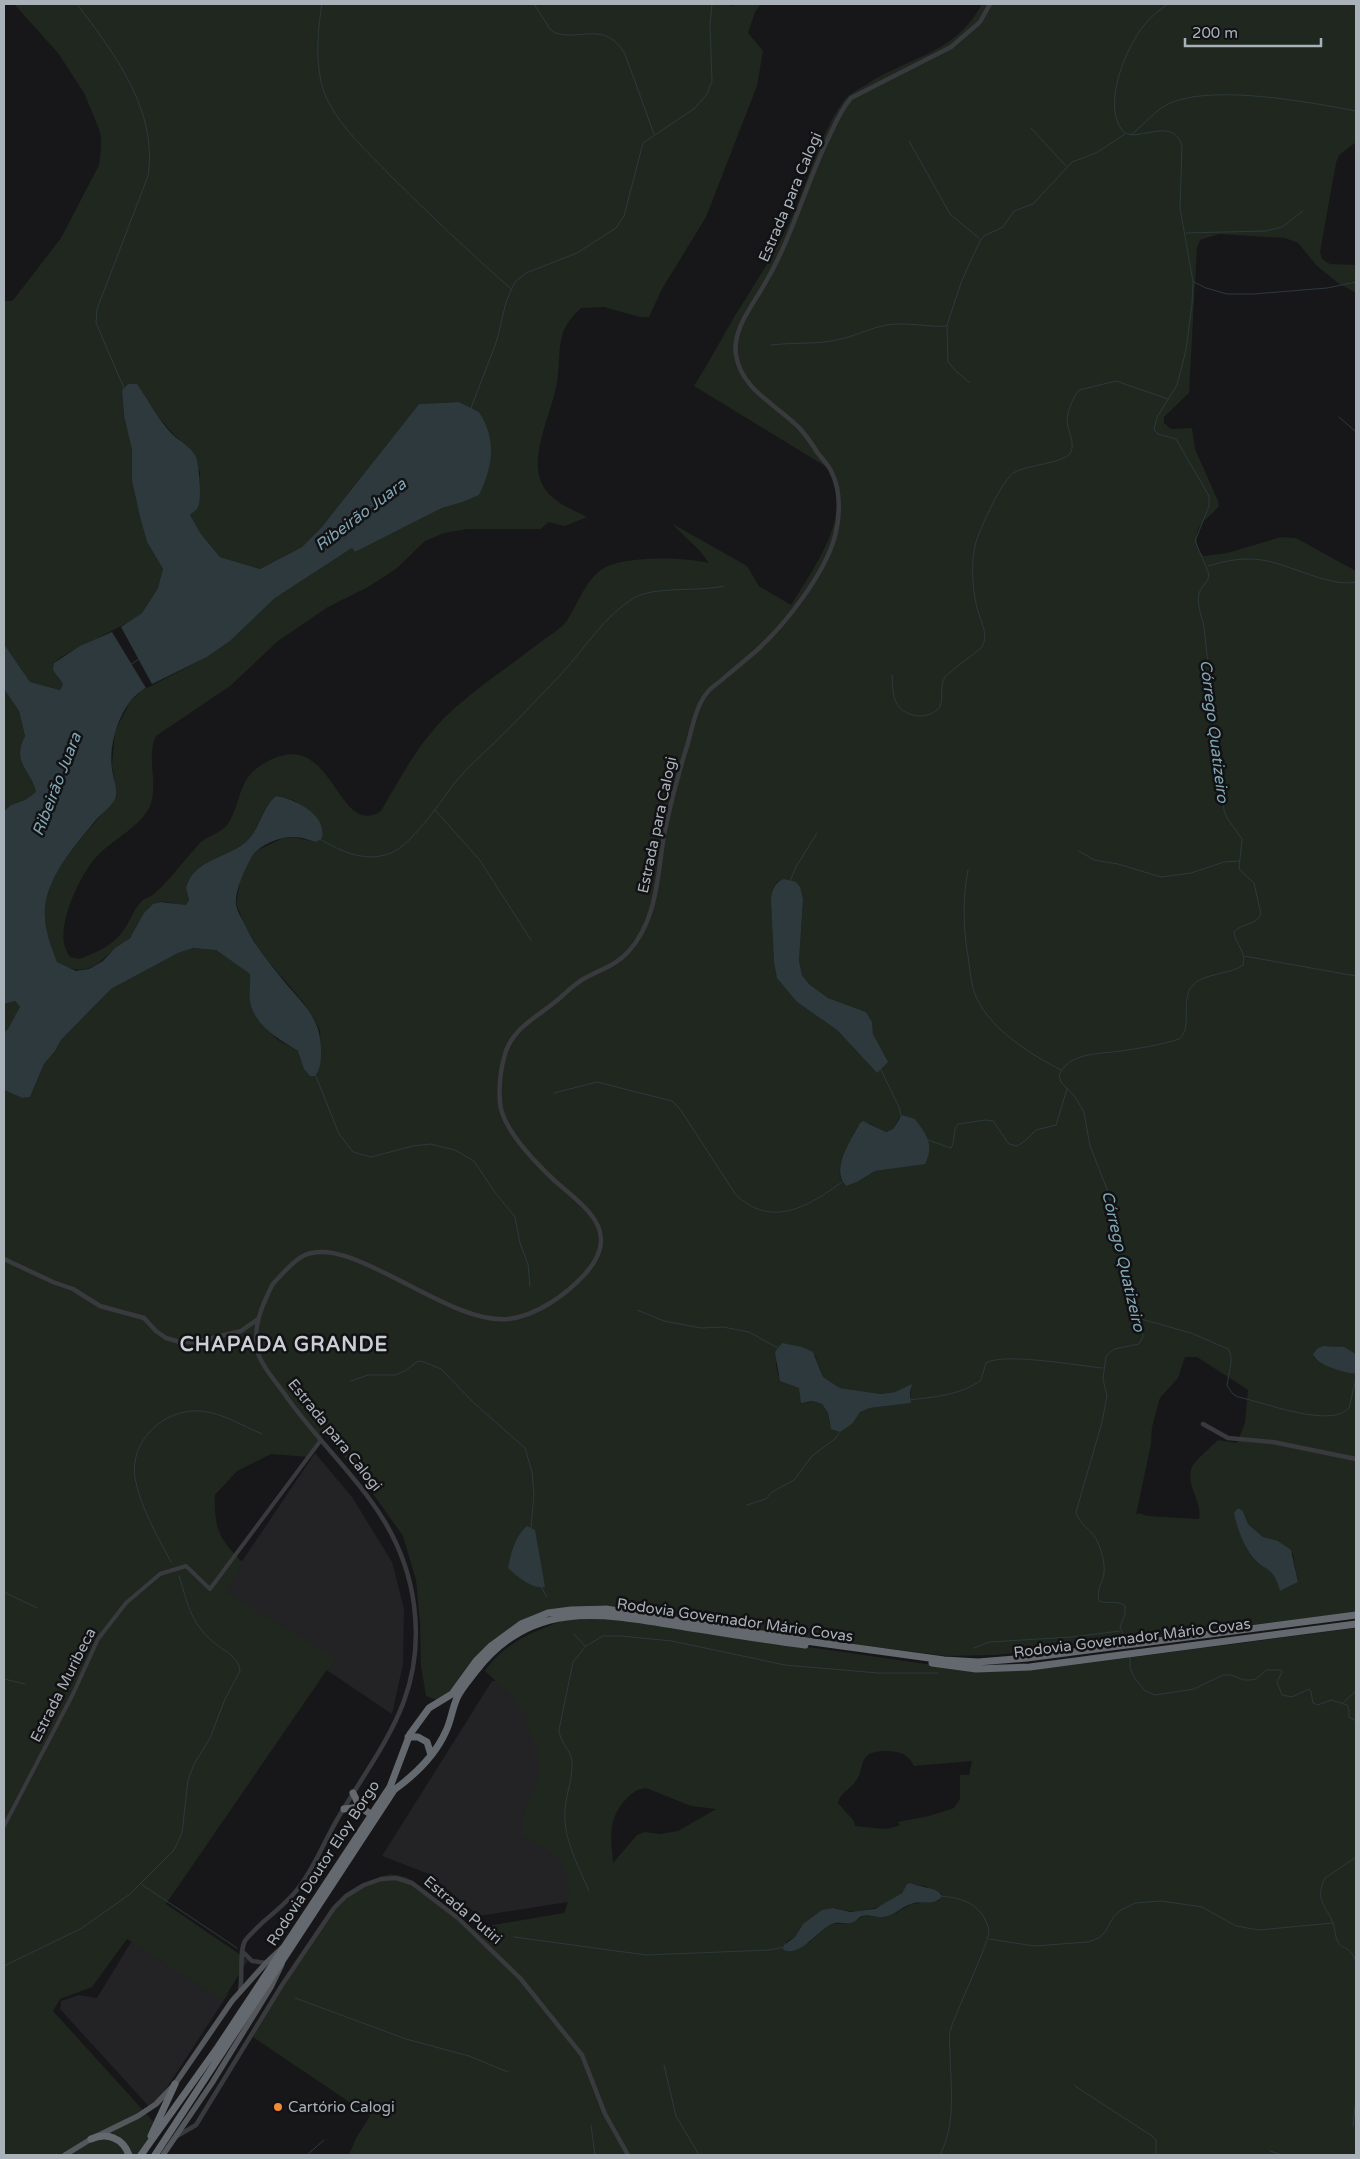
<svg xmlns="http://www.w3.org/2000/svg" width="1360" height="2159" font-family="'Varela Round',sans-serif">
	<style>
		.built { fill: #232326 }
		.green { fill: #1f271f; fill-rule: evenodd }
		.water { fill: #2d393d }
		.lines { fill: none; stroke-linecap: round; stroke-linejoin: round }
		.stream { stroke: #2d393d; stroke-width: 1 }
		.minor { stroke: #383a3e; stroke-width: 4 }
		.tertiary { stroke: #383a3e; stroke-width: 4.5 }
		.primary { stroke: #54585d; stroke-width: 5.5 }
		.motorway { stroke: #64696f; stroke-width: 7 }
		.poi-dot { fill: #f28b35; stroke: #121214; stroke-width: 2 }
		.labels { text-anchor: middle; stroke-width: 5; stroke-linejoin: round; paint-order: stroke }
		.street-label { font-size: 15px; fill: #a9b1b9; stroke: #121214 }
		.poi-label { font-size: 15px; fill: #a9b1b9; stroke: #121214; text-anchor: start }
		.water-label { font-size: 16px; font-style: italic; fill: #80a6b4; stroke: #121214 }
		.district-label { font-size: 20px; font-weight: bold; letter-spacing: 1px; fill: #cacfd5; stroke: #121214 }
	</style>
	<rect width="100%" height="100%" fill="#171719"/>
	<path class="built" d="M315 1453 352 1497 392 1562 404 1609 403 1664 392 1714 218 1597Z
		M557 1680 586 1899 479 1916 429 1874 382 1856 492 1681Z
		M136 1934 228 1994 152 2110 60 2009 61 2001 79 1995 97 1998Z"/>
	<path class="green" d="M14 4H726L732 6 733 4H761L755 12 748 33 763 51 757 86 706 217 662 289 649 317H640L604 307 581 308C573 316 565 324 562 336 558 350 560 367 557 382 553 411 527 458 543 486 552 502 571 509 587 517L565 526 548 522 541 529H467L444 533 425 541 396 569 368 587 328 607 278 641 230 686 156 736C146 756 158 781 151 803 145 824 112 840 97 856 81 873 57 923 65 947 66 950 68 954 70 957L79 959C95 953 113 946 123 931 130 922 133 910 141 902 144 898 150 897 154 894 171 879 184 860 200 843 207 836 222 833 228 824 245 795 235 778 270 760 334 728 337 840 381 811 403 773 423 735 456 707 482 684 511 665 538 644 546 638 558 631 565 623 578 606 586 575 608 566 632 556 684 557 709 563L700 551 671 523 747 566 759 586 791 605C812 571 843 529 837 487 836 480 832 474 830 469L694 386C709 362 722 338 736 314 755 283 776 253 791 219 809 181 818 137 843 102 848 94 859 89 867 84 911 56 955 54 982 4H1356V142L1339 155 1336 163 1320 252 1322 259 1330 264 1356 265V293L1338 283 1317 266 1298 243 1285 238 1219 234 1200 240 1197 248 1189 393 1164 417V423L1171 429 1192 428 1195 449 1218 501 1219 506C1210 518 1194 524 1197 542 1198 548 1199 552 1204 556L1227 553 1281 537 1296 538 1356 571V1354C1344 1347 1331 1344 1318 1348L1314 1358 1341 1371 1356 1374V1612L1038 1651 995 1655 946 1656 845 1643 622 1608 600 1605 565 1608 536 1619 456 1686 445 1703 426 1696 421 1666 420 1622 416 1580 403 1536 356 1470 324 1434 309 1457 271 1454 237 1471 215 1495C214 1530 219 1538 243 1563L225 1592 335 1658 166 1904 248 1960 223 2000 127 1939 92 1987 60 1999 53 2011 161 2130 146 2155H4V1090L22 1098 30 1097 44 1064 55 1051 61 1040 111 989 178 953 193 948 216 950 250 974 262 1025 278 1040 298 1051 321 1053 320 1031 315 1020 303 1002 263 955 247 930 236 904 240 882 252 855 258 850 283 838 293 837 316 842 309 810 293 800 276 796C259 809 260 833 242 845 222 859 193 861 186 888L189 900 186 905C177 905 164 899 156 903 144 908 139 928 130 937 126 942 119 944 115 949 94 967 85 978 57 962 52 948 46 934 45 918 41 872 93 829 117 795L112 766 115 731 130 702 141 691 207 657 230 641 275 598 352 548 355 552 442 508 463 502 479 495V412L459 402 419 404 321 528 302 547 260 569 220 557 201 534 190 515 198 507 200 472 179 439 174 435 149 406 143 393 128 384 122 390 124 416 132 450V481L140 517 147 542 163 569 162 577 158 588 142 613 129 622 61 657 54 663 58 678 63 684 60 690 30 682 4 644V301H12L14 299 61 238 99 165 101 150V136L97 124 84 93 58 53ZM784 880 803 900 799 961 802 975 809 984 828 998 866 1012 872 1022 873 1034 879 1047 877 1073 837 1030 797 1002 774 962 773 888 777 882ZM899 1118 925 1163 875 1171 857 1182 845 1186C830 1169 851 1140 860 1123H869L885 1132 893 1129ZM815 1355 823 1377 840 1388 881 1394 895 1392 911 1385V1403L870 1408 860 1412 853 1423 830 1425 828 1413 822 1404 813 1401 807 1403 799 1388 778 1375 776 1363ZM1185 1357H1197L1248 1390 1245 1423 1237 1443 1218 1440C1212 1446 1197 1459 1193 1465 1183 1483 1203 1501 1199 1519L1148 1516 1138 1513 1136 1515 1151 1444 1152 1427 1160 1398 1178 1378ZM1238 1508 1243 1511 1248 1524 1263 1537 1278 1542 1293 1554 1298 1582 1280 1591 1276 1577Z
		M4 689 19 711 25 736C11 763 31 771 36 792L25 800 11 805 4 811Z
		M15 1001 20 1007C17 1016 11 1027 4 1032V1004Z
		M571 1618 616 1619 981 1672 1058 1667 1356 1628V2155H349L356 2138 370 2116 253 2037 262 2017 332 1908 368 1882 390 1874 406 1877 451 1910 471 1929 480 1928 483 1925H493L564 1913C575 1889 567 1862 544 1848 537 1844 530 1842 524 1836 517 1810 541 1787 540 1761 540 1750 530 1735 526 1725L529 1721 512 1696 485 1671C505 1641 539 1629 571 1618ZM882 1751C897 1751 907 1752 914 1766L972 1761 969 1775H960V1799L954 1808 929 1816 898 1822 900 1825C886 1832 870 1827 855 1826L854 1821 838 1803C841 1791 850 1790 856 1781 866 1766 857 1753 882 1751ZM646 1788 691 1806 716 1809 678 1831 660 1834 645 1832 637 1835 613 1863C611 1837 607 1820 626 1799 633 1792 637 1789 646 1788ZM907 1885 925 1886 942 1894 939 1901 911 1904 896 1913 885 1917 864 1916 850 1923 833 1924 824 1928 810 1942 787 1951 786 1942 795 1937 801 1927 836 1908C857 1917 897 1906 907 1885Z"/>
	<path class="water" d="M128 384H137C149 401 158 420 173 435 181 442 191 447 196 457 199 465 202 499 198 507 197 510 192 513 190 515L201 534 220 557 260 569 302 547 321 528 419 404 459 402 479 412C497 440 493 466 479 495L463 502 442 508 355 552 352 548 275 598 230 641 207 657 152 684 121 627 142 613 158 588 163 569 147 542 140 517 132 481V450L124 416 122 390Z
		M112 632 146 688C121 701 108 743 112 769 113 778 119 791 115 799 111 807 101 814 95 821 74 847 42 882 45 918 46 934 52 948 57 962L76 971 89 969 103 961 115 948 130 938 144 913 153 904 160 902 186 905 189 900 186 888C193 861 222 859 242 845 260 833 260 809 276 796 296 799 327 815 322 838L316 842C309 840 301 837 294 837 280 836 257 846 251 858 245 870 234 892 236 905 237 911 241 917 244 923 254 946 272 966 287 985 308 1009 322 1021 321 1055 321 1063 320 1069 315 1076H310L304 1069 298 1051C279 1039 259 1029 251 1006 248 997 251 984 250 974L216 950 193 948 178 953 111 989 61 1040 55 1051 44 1064 30 1097 22 1098 4 1090V1032L8 1029 20 1007 15 1001 4 1004V811L11 805 25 800 36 792C31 770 11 763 25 736L19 711 4 689V644L30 682 60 690 63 684 53 670 54 663 80 646Z
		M784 879 796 882 800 887 803 900 799 961 802 975 809 984 828 998 866 1012 872 1022 873 1034 888 1062 877 1073 837 1030 797 1002 777 978 774 962 771 899C773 888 774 883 784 879Z
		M902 1115 915 1119C926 1134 935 1145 925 1164L875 1171 857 1182 846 1186C830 1169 851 1140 860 1123L863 1121 886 1132 893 1129Z
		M782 1343 802 1347 813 1352 823 1377 840 1388 881 1394 895 1392 912 1384 910 1392 911 1403 870 1408 860 1412 853 1423 840 1432 831 1429 828 1413 822 1404 813 1401 801 1403 799 1388 780 1381 775 1352Z
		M1324 1346 1344 1347 1356 1354V1374C1345 1373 1316 1365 1313 1354L1318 1348Z
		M1238 1508 1243 1511 1248 1524 1263 1537 1278 1541 1291 1550 1298 1582 1280 1591C1273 1564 1265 1573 1252 1556 1243 1544 1237 1528 1234 1513Z
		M527 1526 535 1530 545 1587C531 1589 518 1577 508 1568 511 1553 515 1536 527 1526Z
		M910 1883C920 1888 936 1886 942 1896 936 1906 924 1901 914 1903 903 1905 895 1916 883 1917 875 1918 868 1913 860 1917 857 1919 855 1922 851 1923 844 1924 838 1921 832 1924 817 1930 802 1957 783 1950L784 1945 795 1937 803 1924 822 1910 833 1908 850 1912 875 1909 902 1893 907 1884Z"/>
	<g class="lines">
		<path class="stream" d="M77 4C114 53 158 110 148 176L97 309 96 323 124 388
			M322 4C317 33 314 74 328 101 342 129 368 152 389 174 429 214 469 252 511 289
			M534 4 550 29 555 33C584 41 604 20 625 54L654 134
			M1031 128 1066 166
			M1131 135C1145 124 1156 108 1173 102 1217 85 1309 102 1356 111
			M909 141 950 214 980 239
			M1186 233 1266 231 1282 227 1303 211
			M1194 282 1206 288 1227 294H1254L1327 288 1356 282
			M771 345C794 342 818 345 841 339 859 335 878 324 897 324 906 323 943 328 946 326
			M970 383 956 371 948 362 947 325 962 280 979 243 984 236 1003 227 1014 211 1033 204 1072 162 1096 153 1125 134
			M471 408 497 340 506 302 515 282 526 273 577 253 616 228 624 216 643 143 695 108 707 94 712 81 710 26 712 4
			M1339 417 1356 432
			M1208 566C1225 561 1243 557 1262 560 1289 564 1331 588 1356 582
			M130 665 139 659
			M892 675C893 684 892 694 896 702 902 716 924 720 936 711 947 703 937 686 946 676 957 665 971 657 982 647 990 633 978 617 976 603 972 585 971 560 976 542 981 527 1002 479 1015 472 1027 465 1066 463 1071 452 1075 443 1068 430 1067 422 1067 411 1073 398 1079 390L1116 381 1168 399
			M435 810 479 859 531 940
			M320 839C342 852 366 863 391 853 413 844 442 799 457 780 469 766 484 753 497 740 520 718 541 695 563 672 586 647 604 616 634 598 653 586 699 592 724 586
			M1079 851 1094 860 1118 864 1161 877 1191 873 1224 862 1239 861
			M968 870C963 897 963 923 967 950 970 966 970 984 977 999 993 1031 1030 1054 1061 1070
			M790 881 796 867 817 833
			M1244 956 1356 976
			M881 1070 899 1107 901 1116
			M315 1074 339 1134 353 1152 371 1157 413 1146 430 1144 455 1150 474 1161 494 1191 515 1217 520 1243 528 1264 530 1286
			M554 1093 597 1082 672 1101 680 1109 736 1195C772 1229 809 1206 842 1182
			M928 1140 951 1148C956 1140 952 1131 958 1124L985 1120 993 1121 1009 1144 1017 1146 1025 1141 1036 1130 1056 1125 1067 1089
			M637 1310 664 1321 701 1328 723 1327 749 1332 778 1348
			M1141 1319 1191 1333 1228 1349C1235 1359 1228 1374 1227 1386L1233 1394 1238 1397C1263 1402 1331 1429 1349 1408L1356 1378
			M351 1381 368 1375H395L405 1371 418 1361 424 1362 441 1369 474 1403 525 1448 532 1472 534 1494 531 1528
			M910 1400C933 1397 962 1395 981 1380L986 1363C1004 1352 1079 1366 1103 1368
			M747 1505 766 1499 772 1492 794 1480 812 1456 836 1438 839 1433
			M171 1562C157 1535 141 1509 135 1478 129 1441 164 1408 201 1411 222 1413 243 1426 262 1434
			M541 1587 547 1597
			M4 1592 37 1608
			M574 1634 585 1646
			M1126 1641 1120 1627 1125 1614V1606C1117 1599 1108 1605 1099 1601 1096 1591 1102 1583 1104 1574 1105 1564 1102 1552 1098 1543 1094 1531 1078 1524 1076 1512L1102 1422 1107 1396 1103 1379 1106 1356 1114 1349 1139 1344 1143 1337 1142 1324 1122 1254 1112 1202 1090 1146 1084 1112 1075 1097 1061 1082 1059 1076C1067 1052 1101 1054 1121 1051 1141 1048 1161 1045 1179 1039 1193 1028 1180 1001 1192 986 1202 973 1230 975 1243 965 1247 951 1235 945 1234 932 1241 923 1256 926 1261 914L1254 883 1239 869 1242 839 1227 818 1224 810 1204 627C1202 616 1195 601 1200 591 1203 585 1209 581 1209 574L1195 541 1209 506V496L1176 439 1158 434 1154 430 1157 417 1177 385 1186 350 1192 304 1193 282 1180 208 1182 145C1171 114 1134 146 1122 130 1102 104 1126 47 1145 24 1151 16 1160 10 1168 4
			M974 1648 989 1642 1072 1637 1120 1631
			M1130 1657V1668L1134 1677 1145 1691 1155 1695 1194 1689 1223 1675H1231L1244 1680H1251L1256 1679 1266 1670H1281L1282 1672 1277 1682 1282 1695 1292 1697 1309 1689 1311 1692 1313 1703 1318 1705 1331 1700 1347 1705 1349 1710V1717L1356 1721
			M4 1679 25 1684
			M1342 1704 1356 1691
			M1356 1857 1325 1878C1314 1900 1326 1905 1333 1923 1335 1929 1335 1937 1338 1942 1344 1951 1350 1945 1356 1962
			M141 1884 237 1948
			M589 1891C578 1865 563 1839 565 1810 566 1794 573 1778 572 1761 571 1750 560 1743 559 1730L573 1662 586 1646 603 1636H621L672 1641 785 1665 878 1673H938
			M514 1937 646 1955 770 1950 784 1947
			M989 1939 1034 1946 1088 1942 1099 1938 1105 1932 1114 1916 1121 1910 1135 1903 1161 1901 1202 1907 1236 1926 1259 1930 1333 1923
			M4 1966 82 1928 130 1894 174 1850 182 1833 188 1780 194 1764 210 1738 225 1699 240 1671C239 1656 222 1650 212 1641 189 1620 188 1603 179 1576
			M295 1998 406 2039 469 2056 508 2072
			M664 2065 676 2116 699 2155
			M1075 2086 1152 2136 1156 2140V2155
			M591 2125 595 2155
			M1353 2126 1356 2098
			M1270 2151 1282 2155
			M307 2155 324 2140
			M940 2155C956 2125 951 2088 950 2054 950 2046 948 2036 951 2028 956 2012 991 1938 989 1930 982 1904 964 1898 940 1896"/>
		<path class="minor" d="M4 1826 73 1694 98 1639 126 1603 160 1574 186 1566 210 1589 321 1440"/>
		<path class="tertiary" d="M4 1259 53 1282 73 1289 100 1306 144 1318 156 1331 166 1338 180 1342H196L241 1331 258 1319
			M227 1335 257 1350
			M1203 1424 1228 1438 1273 1442 1356 1459
			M242 1951 252 1961 266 1963
			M240 1991C243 1977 239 1951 245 1941 247 1937 260 1925 263 1922 276 1911 290 1900 300 1886 315 1866 325 1840 338 1818 381 1745 426 1697 414 1605 402 1513 339 1469 288 1399 279 1385 265 1371 259 1356 252 1336 259 1312 268 1294 273 1282 274 1283 283 1273 289 1267 295 1260 303 1256 351 1232 446 1325 508 1319 536 1316 566 1295 585 1274 623 1232 586 1208 555 1181 537 1164 507 1133 501 1109 498 1095 500 1072 504 1058 510 1030 534 1019 555 1002 565 994 574 984 585 978 601 969 615 966 628 952 659 918 657 872 665 830 671 801 679 771 688 743 692 728 696 707 706 694 711 687 719 683 725 677 735 669 745 660 755 652 784 626 825 574 835 536 840 517 841 491 832 473 829 465 822 459 817 452 810 441 803 430 793 422 771 402 741 387 736 355 732 330 752 306 764 285 791 240 804 190 826 143 834 127 839 112 851 98L951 47 980 22 990 4
			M177 2136 196 2125 282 1985 334 1908 346 1896 364 1885 381 1879 396 1878 412 1883 458 1918 520 1978 582 2055 605 2114 628 2155"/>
		<path class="primary" d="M65 2155 91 2139 138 2116 156 2104 175 2084 232 2001 266 1963 282 1948
			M163 2155 212 2083 271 1987 282 1964"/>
		<path class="motorway" d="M932 1663 976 1669 1030 1667 1356 1624
			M408 1737H418L427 1742 431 1755
			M353 1793 360 1807
			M344 1809 360 1807 375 1817
			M151 2136 175 2084
			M91 2139C107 2132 123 2138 129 2155
			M141 2155 218 2047 390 1787 410 1734 429 1708 452 1694 476 1661 491 1646 521 1624 548 1613 571 1610 606 1609 813 1642 944 1660 978 1662 1027 1658 1356 1615
			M155 2155 394 1790C416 1774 435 1756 446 1731 451 1721 452 1709 457 1698 461 1689 470 1679 476 1671 533 1597 606 1614 685 1627 725 1633 765 1640 805 1645"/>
	</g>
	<circle class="poi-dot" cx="278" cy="2107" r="5"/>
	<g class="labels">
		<g class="street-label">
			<text transform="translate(790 197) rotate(-67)" y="5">Estrada para Calogi</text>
			<text transform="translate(657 825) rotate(-78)" y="5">Estrada para Calogi</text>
			<text transform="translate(335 1435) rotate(51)" y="5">Estrada para Calogi</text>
			<text transform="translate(735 1620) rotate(8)" y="5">Rodovia Governador Mário Covas</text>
			<text transform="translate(1132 1638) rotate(-7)" y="5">Rodovia Governador Mário Covas</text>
			<text transform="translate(63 1685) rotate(-63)" y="5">Estrada Muribeca</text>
			<text transform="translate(323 1863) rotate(-57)" y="5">Rodovia Doutor Eloy Borgo</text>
			<text transform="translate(463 1910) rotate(40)" y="5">Estrada Putiri</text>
		</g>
		<g class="poi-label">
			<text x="288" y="2112">Cartório Calogi</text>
		</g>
		<g class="water-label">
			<text transform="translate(360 514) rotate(-37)" y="6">Ribeirão Juara</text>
			<text transform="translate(1215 731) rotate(83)" y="6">Córrego Quatizeiro</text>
			<text transform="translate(56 784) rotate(-69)" y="6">Ribeirão Juara</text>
			<text transform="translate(1124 1261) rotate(77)" y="6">Córrego Quatizeiro</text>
		</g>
		<g class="district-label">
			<text x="284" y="1351">CHAPADA GRANDE</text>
		</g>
	</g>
	<rect width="1360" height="2159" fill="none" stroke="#a9b1b9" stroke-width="10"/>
	<path d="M1185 38v8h136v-8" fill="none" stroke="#a9b1b9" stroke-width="2.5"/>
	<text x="1192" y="38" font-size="15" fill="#a9b1b9" stroke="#121214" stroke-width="4" paint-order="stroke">200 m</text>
</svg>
